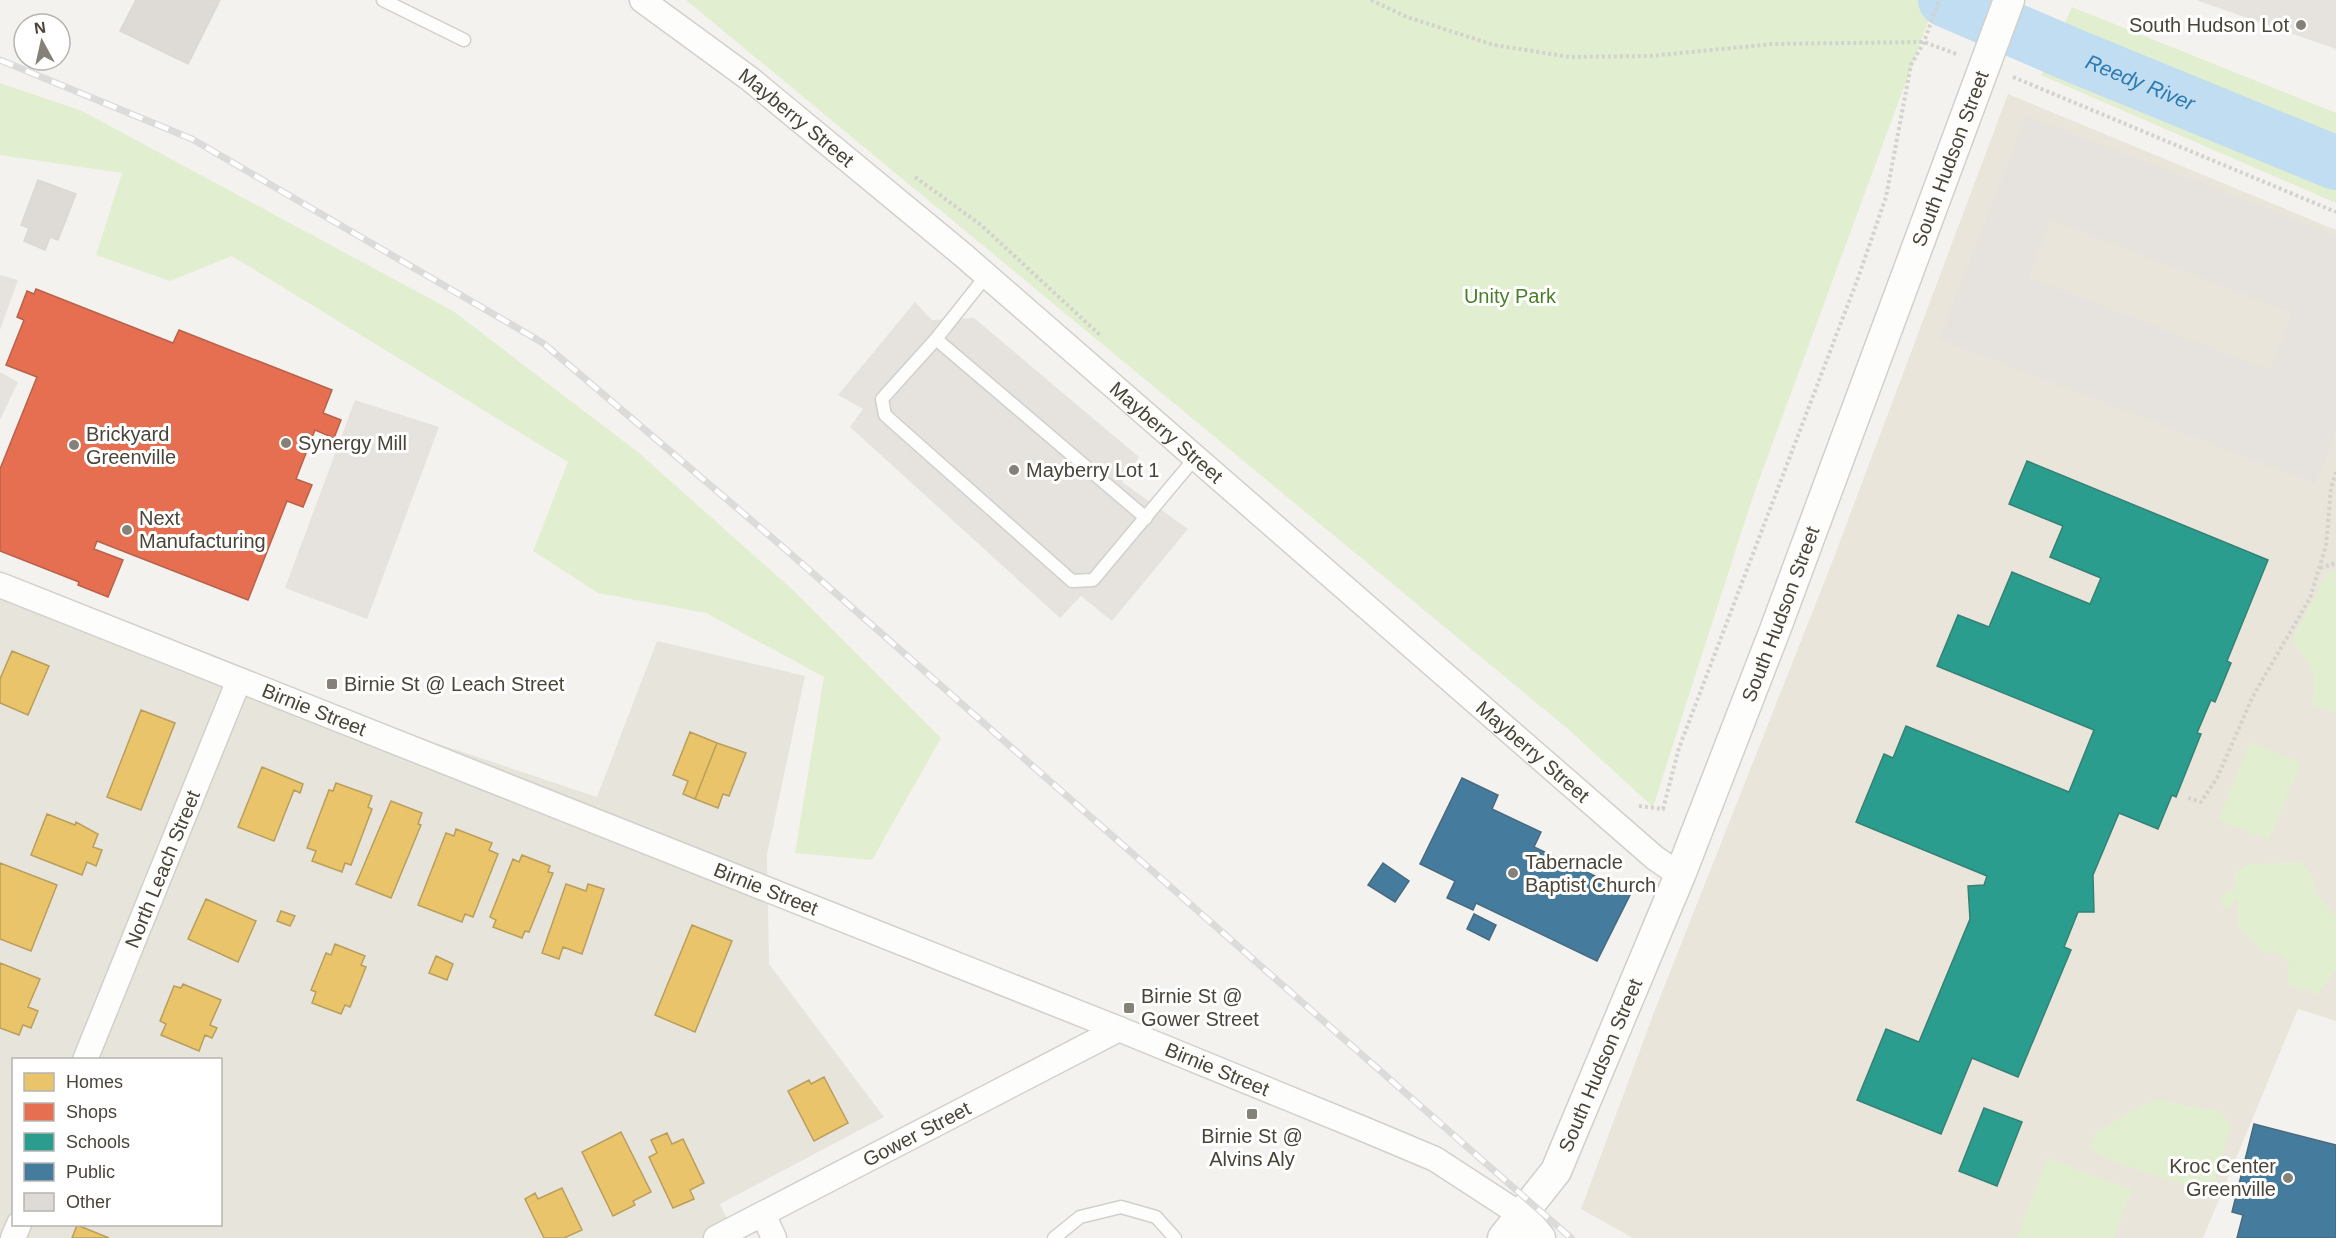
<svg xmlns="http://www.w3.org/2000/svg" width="2336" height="1238" font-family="Arial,sans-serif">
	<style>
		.residential { fill: #e7e4dc; fill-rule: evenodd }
		.education { fill: #eae5da }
		.green { fill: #e1eecf }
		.parking { fill: #e6e3df; fill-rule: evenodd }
		.homes { fill: #e9c46a; stroke: #ba9e5b; stroke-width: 1.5 }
		.shops { fill: #e76f51; stroke: #b8624a; stroke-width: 1.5 }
		.schools { fill: #2a9d8f; stroke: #348275; stroke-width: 1.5 }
		.public { fill: #457b9d; stroke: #476a7f; stroke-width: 1.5 }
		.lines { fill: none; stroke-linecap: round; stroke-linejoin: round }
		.river { stroke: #c0ddf1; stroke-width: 54 }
		.building { fill: #dedbd6; stroke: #dcd9d4; stroke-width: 1.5 }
		.service-casing { stroke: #d2d0cb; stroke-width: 15 }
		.minor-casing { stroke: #d2d0cb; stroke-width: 27 }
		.tertiary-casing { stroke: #d2d0cb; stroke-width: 33 }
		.path { stroke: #d3d2cc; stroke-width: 4; stroke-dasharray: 3 3; stroke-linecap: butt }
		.service { stroke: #fdfdfc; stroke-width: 12 }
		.minor { stroke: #fdfdfc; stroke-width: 24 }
		.tertiary { stroke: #fdfdfc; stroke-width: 30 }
		.rail-casing { stroke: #dbdbda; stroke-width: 7 }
		.rail { stroke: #fff; stroke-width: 4.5; stroke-dasharray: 14; stroke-linecap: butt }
		.poi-dot { fill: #868178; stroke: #fff; stroke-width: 2 }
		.labels { text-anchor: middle; stroke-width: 6; stroke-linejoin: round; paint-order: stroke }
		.poi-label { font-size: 20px; fill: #4b4439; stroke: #fff; text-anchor: start }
		.street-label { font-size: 20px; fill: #4b4439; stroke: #fff }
		.park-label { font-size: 20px; fill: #4a7f2a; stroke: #fff }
		.water-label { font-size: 21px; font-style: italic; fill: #2e7ab2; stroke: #fff }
	</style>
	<rect width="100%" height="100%" fill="#f4f2ee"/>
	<path class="residential" d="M0 597 597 797 657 641 805 676 767 855 769 964 884 1117 720 1204 736 1238H0ZM14 1060H220V1224H14Z"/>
	<path class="education" d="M2008 94 2336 230V1021L2298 1009 2203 1238H1633L1581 1209 1653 1015 1833 560Z"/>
	<path class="green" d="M686 0H1936L1752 499 1653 807 1568 729Z
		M2072 7 2336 113V203L2041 75Z
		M0 83 82 111 453 311 639 453 795 592 941 738 872 860 795 853 824 677 706 613 598 593 533 551 568 462 232 256 170 281 96 255 122 173 0 155Z
		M2336 570V713L2312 705 2315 676 2292 639 2327 574Z
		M2250 742 2301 763 2269 840 2218 820Z
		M2301 862 2312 875 2317 896 2336 916V971L2316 995 2309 989 2300 991 2288 982 2289 963 2275 951 2265 954 2238 926V899L2227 910 2219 901 2228 891 2237 889 2234 874 2249 864Z
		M2157 1100 2220 1111 2231 1126 2216 1178 2204 1191 2104 1158 2090 1147 2095 1133 2142 1105Z
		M2047 1158 2132 1190 2113 1238H2017Z"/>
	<path class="parking" d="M2196 0H2336V49Z
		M2026 116 2336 235V433L2316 484 1939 339ZM2051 220 2292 313 2269 370 2029 277Z
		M0 275 18 280 0 330Z
		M915 302 932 320 974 318 1139 457 1122 482 1188 529 1112 621 1081 596 1060 618 850 427 863 409 838 395Z
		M0 372 18 382 0 420Z
		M355 400 439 427 367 619 285 588Z"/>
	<path class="homes" d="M12 651 49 666 28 715 0 703V679Z
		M141 710 175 723 141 810 107 797Z
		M690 732 717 743 695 799 683 794 688 781 673 775Z
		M717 743 746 753 729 796 723 794 718 808 695 799Z
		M262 767 303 784 300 793 294 790 274 841 238 827Z
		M336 783 372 796 368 807 372 809 351 865 345 863 342 872 312 861 316 851 307 848 329 790 333 791Z
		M391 801 422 813 418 824 421 825 391 898 356 884Z
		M47 814 75 825 76 822 98 834 93 847 102 850 96 866 87 862 82 875 31 855Z
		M456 829 492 843 489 850 498 854 473 917 465 914 462 922 418 905 446 833 454 836Z
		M522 855 550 866 548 872 553 873 529 932 525 931 522 938 493 927 496 920 490 917 513 859 519 862Z
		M0 863 57 885 31 951 0 939Z
		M566 884 586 891 588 884 604 889 582 954 563 947 559 959 542 953Z
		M206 899 256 921 238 962 188 939Z
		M281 911 295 916 290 926 277 921Z
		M692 925 732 941 695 1032 655 1015Z
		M335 944 365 956 361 965 366 967 350 1007 345 1005 341 1014 312 1003 316 992 311 990 326 953 331 955Z
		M436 956 453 964 447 980 429 973Z
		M0 963 40 979 28 1007 38 1011 31 1028 23 1025 19 1035 0 1028Z
		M183 984 221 1000 210 1025 217 1028 212 1038 205 1035 199 1051 161 1035 166 1024 160 1021 174 986 181 988Z
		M824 1077 848 1123 814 1141 788 1091 809 1080 811 1084Z
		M621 1132 651 1192 633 1201 635 1205 613 1216 582 1152Z
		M667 1133 672 1144 683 1139 704 1183 690 1190 694 1199 673 1208 649 1157 657 1153 651 1140Z
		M562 1188 582 1230 564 1238H544L525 1199 535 1193 538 1199Z
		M77 1225 109 1238H72Z"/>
	<path class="shops" d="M36 289 173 343 179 330 332 390 323 413 341 420 334 438 315 430 296 479 312 485 303 507 287 501 248 600 97 541 94 549 123 560 108 597 78 585 79 582 0 551V469L37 377 6 365 24 320 17 317 27 291 34 294Z"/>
	<path class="schools" d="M2027 461 2268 560 2227 661 2231 663 2215 702 2211 700 2197 733 2201 734 2176 797 2172 795 2158 829 2119 813 2093 875 2094 912H2078L2064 947 2071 950 2018 1077 1972 1058 1941 1134 1857 1100 1886 1029 1919 1042 1970 919 1968 886 1984 885 1987 876 1856 822 1884 754 1893 758 1906 726 2069 792 2094 730 1937 666 1958 615 1989 627 2012 572 2090 604 2101 578 2050 557 2063 526 2009 504Z
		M1984 1108 2022 1122 1997 1186 1959 1171Z"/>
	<path class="public" d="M1462 778 1498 795 1492 809 1541 832 1534 847 1631 893 1597 961 1476 903 1473 910 1447 898 1455 881 1420 864Z
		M1383 863 1409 881 1395 902 1368 885Z
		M1474 914 1496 925 1489 940 1467 929Z
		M2254 1124 2336 1145V1238H2237L2243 1215 2232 1212Z"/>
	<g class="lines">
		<path class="river" id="s1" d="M1945 0 2070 54 2336 163"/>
	</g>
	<path class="building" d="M136 0H220L188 64 120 31Z
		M38 180 76 194 58 240 50 237 45 250 24 241 29 228 21 225Z"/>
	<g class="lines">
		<defs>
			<path id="service" d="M383 0 464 40
				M986 276 936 339 882 399 885 415 1072 581 1093 580 1195 458
				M936 339 1146 518
				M1054 1238 1080 1217 1121 1207 1156 1217 1175 1238"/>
			<g id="minor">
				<path id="s2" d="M642 0 750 79 963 255 1655 858 1680 875"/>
				<path id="s3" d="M0 585 1119 1029 1366 1130 1435 1159 1521 1215"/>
				<path id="s4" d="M85 1060 239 680"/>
				<path d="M763 1214 774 1238"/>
				<path d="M13 1238 19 1224"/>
				<path id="s5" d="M716 1238 1119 1029"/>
			</g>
			<g id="tertiary">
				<path d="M1521 1215 1540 1238"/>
				<path id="s6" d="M1503 1238 1556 1171 1680 875 1775 630 2009 0"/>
			</g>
		</defs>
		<use href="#service" class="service-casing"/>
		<use href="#minor" class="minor-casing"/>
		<use href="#tertiary" class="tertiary-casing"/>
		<path class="path" d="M1371 0 1407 17 1494 45 1570 57 1650 56 1773 44 1924 42 1959 55
			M2013 77 2336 212
			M915 177 981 225 1101 336
			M2320 568 2336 563
			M2188 798 2201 802 2217 778 2253 696 2310 598 2326 546 2331 488 2336 472
			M1639 806 1663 809 1679 748 1858 278 1886 197 1911 65 1924 42 1939 0"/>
		<use href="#service" class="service"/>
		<use href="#minor" class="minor"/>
		<use href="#tertiary" class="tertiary"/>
		<defs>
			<path id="rail" d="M0 60 192 139 543 343 784 548 1571 1238"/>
		</defs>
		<use href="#rail" class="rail-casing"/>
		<use href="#rail" class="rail"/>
	</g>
	<g class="poi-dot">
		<circle cx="2301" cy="25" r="6"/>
		<circle cx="286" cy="443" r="6"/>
		<circle cx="74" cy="445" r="6"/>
		<circle cx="1014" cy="470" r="6"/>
		<circle cx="127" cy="530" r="6"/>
		<rect x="326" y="678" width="12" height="12" rx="3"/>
		<circle cx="1513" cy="873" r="6"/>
		<rect x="1123" y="1002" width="12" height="12" rx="3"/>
		<rect x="1246" y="1108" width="12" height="12" rx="3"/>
		<circle cx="2288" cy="1178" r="6"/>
	</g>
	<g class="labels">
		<g class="poi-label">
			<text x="2289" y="32" text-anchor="end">South Hudson Lot</text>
			<text x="86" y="441">Brickyard<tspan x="86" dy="23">Greenville</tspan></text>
			<text x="298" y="450">Synergy Mill</text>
			<text x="1026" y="477">Mayberry Lot 1</text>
			<text x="139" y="525">Next<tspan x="139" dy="23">Manufacturing</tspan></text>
			<text x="344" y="691">Birnie St @ Leach Street</text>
			<text x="1525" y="869">Tabernacle<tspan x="1525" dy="23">Baptist Church</tspan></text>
			<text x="1141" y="1003">Birnie St @<tspan x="1141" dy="23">Gower Street</tspan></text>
			<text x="1252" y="1143" text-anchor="middle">Birnie St @<tspan x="1252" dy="23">Alvins Aly</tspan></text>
			<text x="2276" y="1173" text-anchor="end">Kroc Center<tspan x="2276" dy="23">Greenville</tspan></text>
		</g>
		<g class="street-label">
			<text dy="7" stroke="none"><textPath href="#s2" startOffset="194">Mayberry Street</textPath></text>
			<text dy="7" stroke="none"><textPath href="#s6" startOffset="1172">South Hudson Street</textPath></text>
			<text dy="7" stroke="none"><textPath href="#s2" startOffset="680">Mayberry Street</textPath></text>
			<text dy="7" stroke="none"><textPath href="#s6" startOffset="686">South Hudson Street</textPath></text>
			<text dy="7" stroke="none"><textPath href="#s3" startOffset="338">Birnie Street</textPath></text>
			<text dy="7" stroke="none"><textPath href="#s2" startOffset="1166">Mayberry Street</textPath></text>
			<text dy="7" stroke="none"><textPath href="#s4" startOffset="206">North Leach Street</textPath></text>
			<text dy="7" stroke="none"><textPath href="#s3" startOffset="824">Birnie Street</textPath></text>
			<text dy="7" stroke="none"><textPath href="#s6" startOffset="200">South Hudson Street</textPath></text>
			<text dy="7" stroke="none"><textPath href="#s3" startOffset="1310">Birnie Street</textPath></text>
			<text dy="7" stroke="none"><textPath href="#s5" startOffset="226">Gower Street</textPath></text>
		</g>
		<g class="park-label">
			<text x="1510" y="303">Unity Park</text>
		</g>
		<g class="water-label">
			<text dy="7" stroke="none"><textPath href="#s1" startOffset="212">Reedy River</textPath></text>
		</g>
	</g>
	<rect x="12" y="1058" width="210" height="168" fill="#ffffff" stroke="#b7b4b0" stroke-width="1.5"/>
	<rect x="24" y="1073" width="30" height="18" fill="#e9c46a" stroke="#b7b4b0" stroke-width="1.5"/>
	<text x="66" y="1088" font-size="18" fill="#4b4439">Homes</text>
	<rect x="24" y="1103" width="30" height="18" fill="#e76f51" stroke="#b7b4b0" stroke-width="1.5"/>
	<text x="66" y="1118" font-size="18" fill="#4b4439">Shops</text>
	<rect x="24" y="1133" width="30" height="18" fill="#2a9d8f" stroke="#b7b4b0" stroke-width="1.5"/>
	<text x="66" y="1148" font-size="18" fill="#4b4439">Schools</text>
	<rect x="24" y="1163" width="30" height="18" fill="#457b9d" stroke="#b7b4b0" stroke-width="1.5"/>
	<text x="66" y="1178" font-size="18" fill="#4b4439">Public</text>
	<rect x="24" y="1193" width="30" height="18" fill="#dedbd6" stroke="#b7b4b0" stroke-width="1.5"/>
	<text x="66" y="1208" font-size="18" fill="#4b4439">Other</text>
	<g transform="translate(42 42) rotate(352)"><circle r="28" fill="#ffffff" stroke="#b7b4b0" stroke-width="1.5"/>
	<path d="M0-4.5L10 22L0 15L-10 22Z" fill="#868178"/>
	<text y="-9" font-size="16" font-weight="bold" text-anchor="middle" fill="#4b4439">N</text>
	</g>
</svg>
